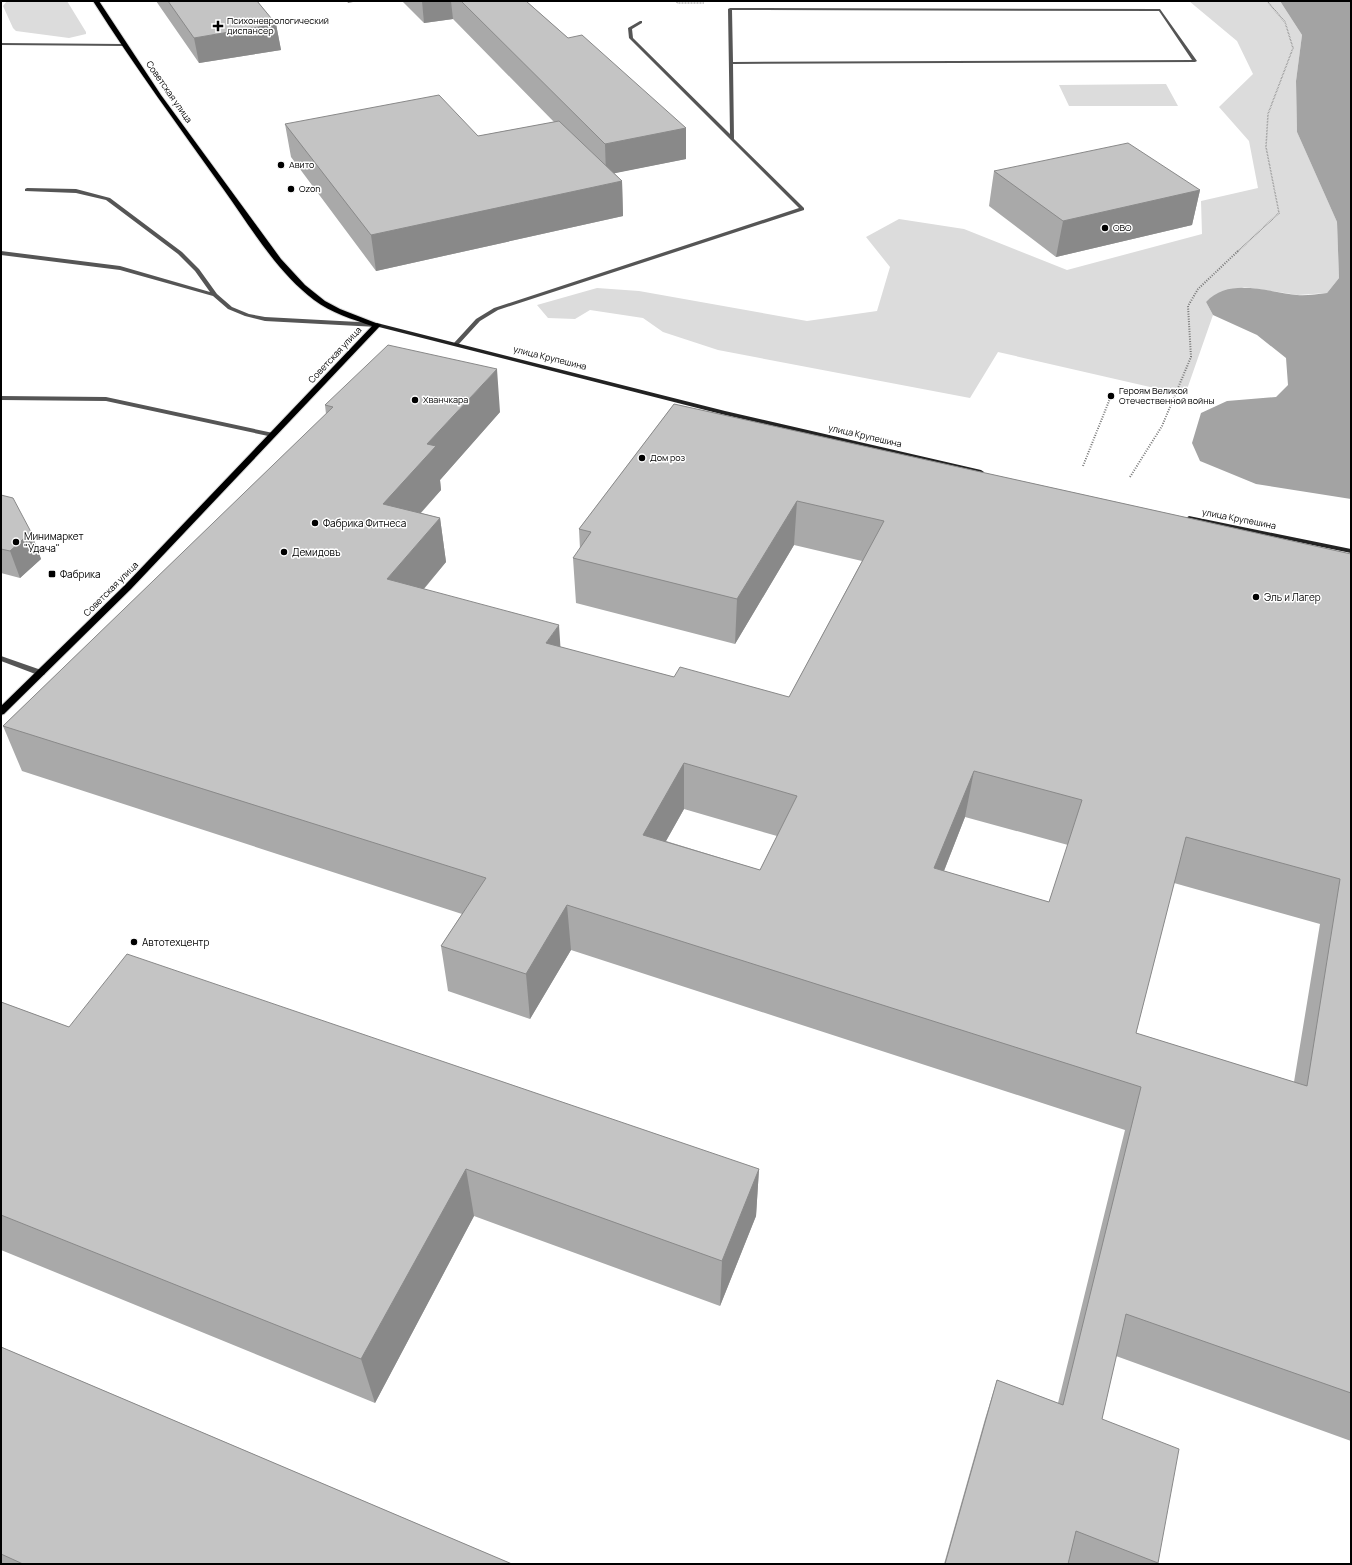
<svg xmlns="http://www.w3.org/2000/svg" width="1352" height="1565" font-family="Manrope,sans-serif">
	<style>
		.green { fill: #dcdcdc }
		.water { fill: #a3a3a3 }
		.lines { fill: none; stroke-linecap: round; stroke-linejoin: round }
		.primary-casing { stroke: #dbdbdb; stroke-width: 2 }
		.path-far1 { stroke: #777; stroke-width: 1.5; stroke-dasharray: 0.5 1; stroke-linecap: butt }
		.path { stroke: #777; stroke-width: 2; stroke-dasharray: 1 1.5; stroke-linecap: butt }
		.lane { fill: #555; fill-rule: evenodd }
		.secondary { fill: #222; fill-rule: evenodd }
		.primary { fill: #000; fill-rule: evenodd }
		.wall { fill: #a9a9a9; fill-rule: evenodd }
		.shaded-wall { fill: #898989 }
		.building { fill: #c4c4c4; stroke: #898989; fill-rule: evenodd }
		.poi-dot { fill: #000; stroke: #fff; stroke-width: 1.5 }
		.labels { text-anchor: middle; stroke-width: 3; stroke-linejoin: round; paint-order: stroke }
		.far-poi-label { font-size: 9px; fill: #000; stroke: #fff; text-anchor: start }
		.far-street-label { font-size: 9px; fill: #000; stroke: #fff }
		.poi-label { font-size: 10px; fill: #000; stroke: #fff; text-anchor: start }
	</style>
	<rect width="100%" height="100%" fill="#fff"/>
	<path class="green" d="M7 1H67L86 32V34L69 38 16 31 13 28 3 6Z
		M1189 1H1280L1302 35 1296 81 1297 132 1337 222 1339 278 1327 293 1298 295 1244 287 1206 302 1213 315 1185 395 998 352 970 398 718 350 663 332 643 318 590 310 575 319 548 318 537 305 597 288 639 291 807 321 877 311 890 267 866 237 899 219 964 229 1067 270 1202 234 1201 201 1258 188 1249 141 1219 107 1253 74 1237 41Z
		M1166 84 1178 106H1069L1059 85Z"/>
	<path class="water" d="M1280 1H1351V499L1256 484 1200 461 1192 443 1201 413 1227 401 1276 397 1288 385 1286 358 1257 335 1213 315 1206 302C1229 277 1268 292 1297 295 1306 296 1317 294 1327 293L1339 278 1337 222 1297 132 1296 81 1302 35Z"/>
	<g class="lines">
		<defs>
			<path id="primary" d="M93 1H99L161 95 281 259 305 285 325 301 340 309 381 325 131 589 4 714 1 715V706L125 585 372 326C352 319 331 313 314 300 277 272 251 228 224 190 180 128 134 66 93 1Z"/>
		</defs>
		<use href="#primary" class="primary-casing"/>
		<path class="path-far1" d="M676 1 677 3H704
			M1237 252 1279 213 1266 147 1268 114 1293 48 1285 22 1267 1"/>
		<path class="path" d="M1083 466 1111 396
			M1130 477 1162 426 1191 357 1188 306 1198 289 1238 251"/>
		<path class="lane" d="M730 8 1160 9 1197 61 1195 62 733 64 734 139 804 208V210L498 310 480 321 458 345H454V343L476 319 494 308 799 208 629 38 628 28 640 21H642V23L632 29 633 38 730 134 728 9ZM732 10 1159 11 1192 60 733 62Z
			M1 43 123 44 125 45 123 46 1 45Z
			M27 188 76 189 110 198 182 252 199 269 217 294 232 307 249 314 265 317 377 323 380 325 377 327 265 321 245 316 228 309 213 296 120 270 1 255V251L120 266 210 292 195 271 178 254 106 200 76 193 25 191V189Z
			M1 396 106 397 273 433 276 435 273 437 106 401 1 400Z
			M1 656 44 671 45 673 44 675H38L1 661Z"/>
		<path class="secondary" d="M377 323 725 411 981 470 984 472 981 474 725 415 375 326V324Z
			M1189 516 1351 549V553L1187 519 1186 518Z"/>
		<use href="#primary" class="primary"/>
	</g>
	<path class="wall" d="M156 1H257L276 24 281 50 199 63Z
		M402 1H526L568 38 686 128V159L614 173 622 181 623 216 376 271 291 157 285 124 478 136 554 122 453 19 424 23Z
		M994 171 1200 190 1192 225 1056 257 989 206Z
		M674 404 1351 554V1441L1116 1356 1102 1419 1158 1563 1157 1564H944L985 1419 997 1380 1058 1403 1125 1130 571 950 530 1019 448 991 441 946 462 914 22 771 3 726 326 414 325 405 500 412 440 480 441 490 421 513 440 518 446 562 424 589 560 647 674 677 789 697 862 561 794 545 735 644 576 603 573 558 580 549 579 529ZM684 809 777 836 760 870 666 841ZM965 817 1068 845 1049 902 944 871ZM1174 883 1320 924 1294 1082 1136 1033Z
		M1 495 31 532 41 559 20 578 1 573Z
		M1 1002 69 1027 759 1169 756 1216 720 1306 474 1216 375 1403 1 1250Z
		M1 1347 512 1564H1Z"/>
	<path class="shaded-wall" d="M347 1H358L348 3Z
		M422 1H451L453 19 424 23Z
		M276 24 281 50 199 63 194 38Z
		M686 128V159L606 175 605 144Z
		M622 181 623 216 376 271 371 235Z
		M1200 190 1192 225 1056 257 1063 221Z
		M497 369 500 412 440 480 441 490 389 548 383 504 427 444Z
		M797 501 794 545 735 644 737 599Z
		M440 518 446 562 394 624 387 579Z
		M31 532 41 559 20 578 10 551Z
		M559 625 562 670 546 643Z
		M684 763V809L644 880 643 835Z
		M974 771 965 817 927 914 934 868Z
		M567 905 571 950 530 1019 526 974Z
		M466 1169 474 1216 375 1403 361 1359Z
		M759 1169 756 1216 720 1306 722 1261Z"/>
	<path class="building" d="M168 1H257L276 24 194 38Z
		M461 1H526L568 38 582 35 686 128 605 144Z
		M439 95 478 136 559 121 622 181 371 235 285 124Z
		M1128 143 1200 190 1063 221 994 171Z
		M388 345 497 369 427 444 436 446 383 504 440 518 387 579 559 625 546 643 674 677 680 667 789 697 884 521 797 501 737 599 573 558 591 532 579 529 674 404 1351 554V1393L1126 1314 1102 1419 1179 1449 1158 1563 1076 1531 1068 1564H945L997 1380 1063 1405 1141 1087 567 905 526 974 441 946 486 878 3 726 333 407 325 405ZM684 763 797 796 760 870 643 835ZM974 771 1082 800 1049 902 934 868ZM1186 837 1340 879 1307 1086 1136 1033Z
		M1 495 13 498 31 532 10 551 1 549Z
		M127 954 759 1169 722 1261 466 1169 361 1359 1 1215V1002L69 1027Z
		M1 1347 512 1564H23L1 1554Z"/>
	<g class="poi-dot">
		<path d="M216 20h4v4h4v4h-4v4h-4v-4h-4v-4h4z"/>
		<circle cx="281" cy="165" r="4"/>
		<circle cx="291" cy="189" r="4"/>
		<circle cx="1105" cy="228" r="4"/>
		<circle cx="1111" cy="396" r="4"/>
		<circle cx="415" cy="400" r="4"/>
		<circle cx="642" cy="458" r="4"/>
		<circle cx="315" cy="523" r="4"/>
		<circle cx="16" cy="542" r="4"/>
		<circle cx="284" cy="552" r="4"/>
		<rect x="48" y="570" width="8" height="8" rx="2"/>
		<circle cx="1256" cy="597" r="4"/>
		<circle cx="134" cy="942" r="4"/>
	</g>
	<g class="labels">
		<g class="far-poi-label">
			<text x="227" y="24">Психоневрологический<tspan x="227" dy="10">диспансер</tspan></text>
			<text x="289" y="168">Авито</text>
			<text x="299" y="192">Ozon</text>
			<text x="1113" y="231">ОВО</text>
			<text x="1119" y="394">Героям Великой<tspan x="1119" dy="10">Отечественной войны</tspan></text>
			<text x="423" y="403">Хванчкара</text>
			<text x="650" y="461">Дом роз</text>
		</g>
		<g class="far-street-label">
			<text transform="translate(169 92) rotate(55)" y="3">Советская улица</text>
			<text transform="translate(335 355) rotate(-47)" y="3">Советская улица</text>
			<text transform="translate(550 358) rotate(14)" y="3">улица Крупешина</text>
			<text transform="translate(865 436) rotate(13)" y="3">улица Крупешина</text>
			<text transform="translate(1239 519) rotate(11)" y="3">улица Крупешина</text>
			<text transform="translate(111 589) rotate(-45)" y="3">Советская улица</text>
		</g>
		<g class="poi-label">
			<text x="323" y="527">Фабрика Фитнеса</text>
			<text x="24" y="540">Минимаркет<tspan x="24" dy="12">"Удача"</tspan></text>
			<text x="292" y="556">Демидовъ</text>
			<text x="60" y="578">Фабрика</text>
			<text x="1264" y="601">Эль и Лагер</text>
			<text x="142" y="946">Автотехцентр</text>
		</g>
	</g>
	<rect width="1352" height="1565" fill="none" stroke="#000000" stroke-width="4"/>
</svg>
